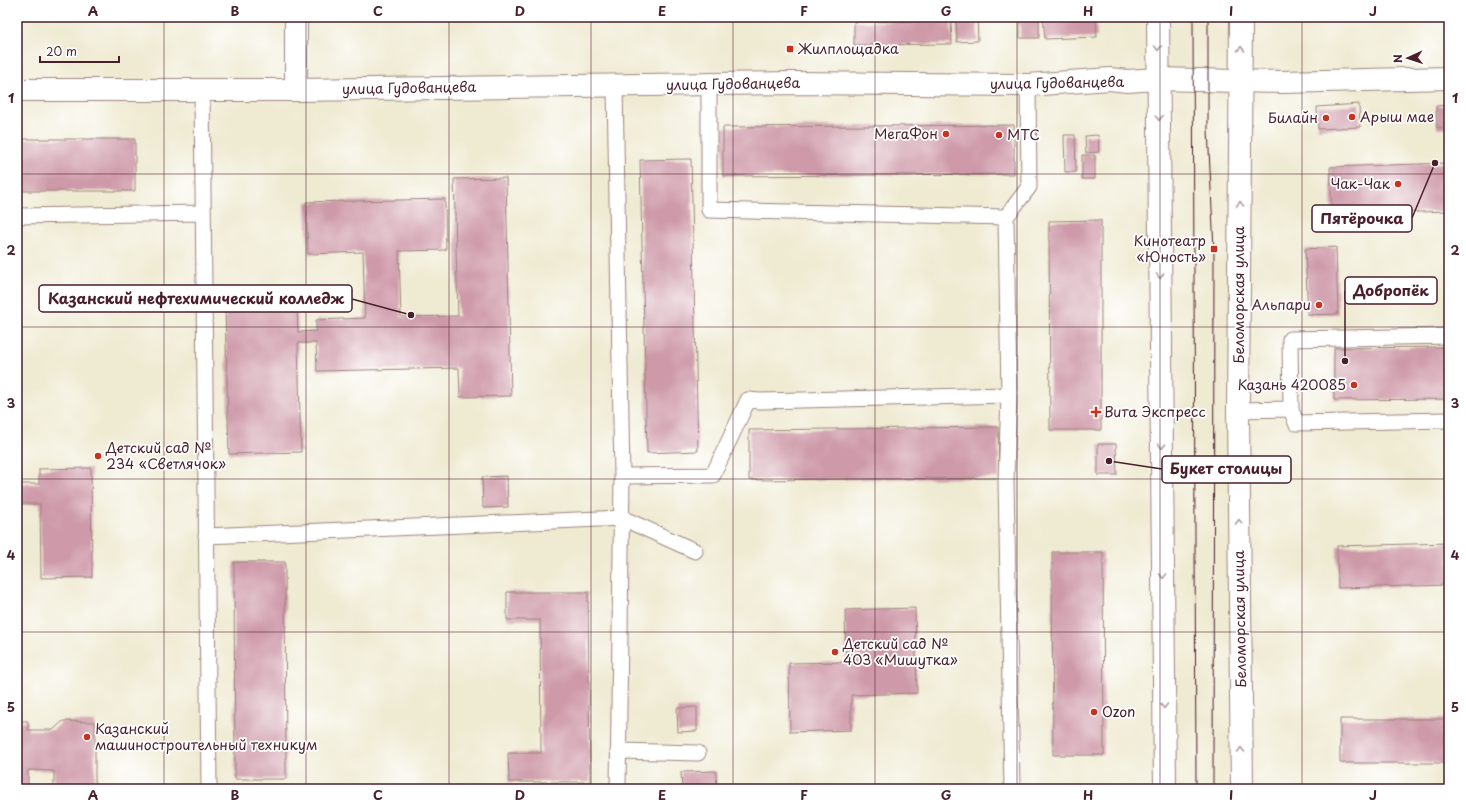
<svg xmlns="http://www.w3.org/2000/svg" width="1466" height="806" font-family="'Playpen Sans',sans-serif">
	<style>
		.building { fill: #ce99a8 }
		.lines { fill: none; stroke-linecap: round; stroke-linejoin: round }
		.service-casing { stroke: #9c847e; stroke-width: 17 }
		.minor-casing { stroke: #9c847e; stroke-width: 24 }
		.tertiary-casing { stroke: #9c847e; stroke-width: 24 }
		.secondary-casing { stroke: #9c847e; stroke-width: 24 }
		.service { stroke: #fff; stroke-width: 15 }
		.minor { stroke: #fff; stroke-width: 22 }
		.tertiary { stroke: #fff; stroke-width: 22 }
		.secondary { stroke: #fff; stroke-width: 22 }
		.tram { stroke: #4a1f2b; stroke-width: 1 }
		.oneway { stroke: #ae9aa0 }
		.grid { fill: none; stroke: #4a1f2b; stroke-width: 1; stroke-opacity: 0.55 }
		.poi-dot { fill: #c8321e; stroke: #fff; stroke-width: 1.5 }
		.labels { text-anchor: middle; stroke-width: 3.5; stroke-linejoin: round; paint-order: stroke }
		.poi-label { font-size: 14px; fill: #4a1f2b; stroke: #fff; text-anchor: start }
		.street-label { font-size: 14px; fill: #4a1f2b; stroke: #fff }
		.leader { fill: none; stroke: #4a1f2b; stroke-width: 1.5 }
		.callout-dot { fill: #4a1f2b; stroke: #fff; stroke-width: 1.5 }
		.callout { fill: #fff; stroke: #4a1f2b; stroke-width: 1.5 }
		.callout-label { font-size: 15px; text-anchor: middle; font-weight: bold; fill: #4a1f2b }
		.neatline { fill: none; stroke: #4a1f2b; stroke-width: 1.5 }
		.grid-label { font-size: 13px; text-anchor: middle; font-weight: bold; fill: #4a1f2b }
	</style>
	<rect width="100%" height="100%" fill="#fff"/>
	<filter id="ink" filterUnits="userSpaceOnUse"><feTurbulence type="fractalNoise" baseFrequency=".025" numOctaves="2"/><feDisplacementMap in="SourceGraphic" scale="8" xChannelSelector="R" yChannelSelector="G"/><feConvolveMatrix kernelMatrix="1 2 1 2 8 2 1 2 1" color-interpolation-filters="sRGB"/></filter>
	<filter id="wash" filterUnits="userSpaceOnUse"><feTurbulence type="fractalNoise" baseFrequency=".012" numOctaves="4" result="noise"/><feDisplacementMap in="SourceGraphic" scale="16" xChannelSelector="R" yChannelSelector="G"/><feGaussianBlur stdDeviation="0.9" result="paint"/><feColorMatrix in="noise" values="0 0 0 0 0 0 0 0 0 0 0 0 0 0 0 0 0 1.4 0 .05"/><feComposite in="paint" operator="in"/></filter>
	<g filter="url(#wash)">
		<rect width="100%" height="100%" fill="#efead2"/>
		<g id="blocks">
			<path class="building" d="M956 17H977L978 41 957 42Z
				M1020 17H1039V38H1020Z
				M1043 17H1096L1097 37 1045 39Z
				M951 21 952 44 854 45V22Z
				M1359 104 1360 127 1318 129 1317 107Z
				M1449 105V127L1437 128 1436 106Z
				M1014 125V174L723 176V127Z
				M1064 135H1075L1076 172H1065Z
				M1098 135 1099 152 1086 153 1085 136Z
				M17 139H135V191H17Z
				M1082 155H1095V179H1082Z
				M691 159 698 451 647 453 640 160Z
				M1449 163V211L1332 215 1330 167Z
				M506 178 511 396 460 397 459 368 317 371 316 343H298L301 452 229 454 225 307 297 306 298 332 316 331V320L365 318 363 252 308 254 306 202 445 199 446 250 399 251 401 317 458 316 454 179Z
				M1101 220V430H1050L1049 221Z
				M1336 247 1338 314 1308 315 1305 249Z
				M1449 347V399L1334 400V348Z
				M998 427 999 478 749 480V430Z
				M1098 444H1116L1117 475H1098Z
				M91 468 92 577 41 578 40 504H17V484H39V469Z
				M507 476 508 507 483 508 482 477Z
				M1449 543V585L1338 588 1337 546Z
				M1052 552H1103L1104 755H1053Z
				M234 562H285L286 779H235Z
				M507 592H588L590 782H509L508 753H541L540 620H507Z
				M915 608 917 693 851 695V730L790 732 789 663 846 662 845 610Z
				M697 707V731L678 732 677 708Z
				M1340 719H1449V763H1340Z
				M17 721H28V730H53L63 721 95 722V789H54V771L28 770V789H17Z
				M716 771 717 789H682L681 772Z"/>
		</g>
	</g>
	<g filter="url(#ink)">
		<use href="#blocks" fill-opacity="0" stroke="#9c847e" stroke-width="1"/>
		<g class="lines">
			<defs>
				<path id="service" d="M709 84V210L1006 217
					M615 86 622 476 618 789
					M202 89 209 789
					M17 216 203 213
					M1291 409 1296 423 1449 420
					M1238 410 1291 409 1290 339 1449 336
					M622 476 713 475 748 400 760 401 1009 395
					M206 536 622 518 695 551
					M618 751 698 753
					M1012 789 1006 481 1009 395 1006 217 1029 187 1028 85"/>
				<path id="minor" d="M296 17V90"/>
				<path id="tertiary" d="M17 90H296L793 83 1028 85 1110 79 1127 81 1158 79 1282 82 1449 78"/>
				<path id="secondary" d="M1158 17 1165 789
					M1241 17 1238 410 1242 789"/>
			</defs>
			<use href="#service" class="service-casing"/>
			<use href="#minor" class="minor-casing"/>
			<use href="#tertiary" class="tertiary-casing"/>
			<use href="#secondary" class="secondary-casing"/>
			<use href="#service" class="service"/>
			<use href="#minor" class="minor"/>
			<use href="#tertiary" class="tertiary"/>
			<use href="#secondary" class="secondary"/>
			<path class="tram" d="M1193 17 1196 789
				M1208 17V130L1214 249 1213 789"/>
		</g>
		<defs><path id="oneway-chevron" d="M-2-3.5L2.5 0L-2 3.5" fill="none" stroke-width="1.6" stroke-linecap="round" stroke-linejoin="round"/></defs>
		<g class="oneway">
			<use href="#oneway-chevron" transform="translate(1158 48) rotate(90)"/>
			<use href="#oneway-chevron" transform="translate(1241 49) rotate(-90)"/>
			<use href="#oneway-chevron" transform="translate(1159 118) rotate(89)"/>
			<use href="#oneway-chevron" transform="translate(1240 204) rotate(-90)"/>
			<use href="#oneway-chevron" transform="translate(1160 276) rotate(90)"/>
			<use href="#oneway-chevron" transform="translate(1162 446) rotate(90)"/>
			<use href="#oneway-chevron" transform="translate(1239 522) rotate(-91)"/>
			<use href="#oneway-chevron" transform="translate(1163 576) rotate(90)"/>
			<use href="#oneway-chevron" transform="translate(1164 706) rotate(90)"/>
			<use href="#oneway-chevron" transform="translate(1241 750) rotate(-91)"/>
		</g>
	</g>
	<path class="grid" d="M164 17V789M306 17V789M449 17V789M591 17V789M733 17V789M875 17V789M1017 17V789M1160 17V789M1302 17V789M17 174H1449M17 327H1449M17 479H1449M17 632H1449"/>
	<g class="poi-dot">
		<rect x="786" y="45" width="8" height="8" rx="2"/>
		<circle cx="1352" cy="117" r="4"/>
		<circle cx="1326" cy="118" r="4"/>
		<circle cx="946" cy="134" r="4"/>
		<circle cx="999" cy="135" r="4"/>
		<circle cx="1398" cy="184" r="4"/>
		<rect x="1210" y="245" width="8" height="8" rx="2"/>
		<circle cx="1319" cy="305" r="4"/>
		<circle cx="1354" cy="385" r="4"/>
		<path d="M1094 406h4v4h4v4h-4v4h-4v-4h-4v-4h4z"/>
		<circle cx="98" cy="456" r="4"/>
		<circle cx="835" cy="652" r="4"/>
		<circle cx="1094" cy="712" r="4"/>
		<circle cx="87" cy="737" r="4"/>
	</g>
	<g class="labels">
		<g class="poi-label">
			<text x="798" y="54">Жилплощадка</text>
			<text x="1360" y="122">Арыш мае</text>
			<text x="1318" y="123" text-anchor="end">Билайн</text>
			<text x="938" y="139" text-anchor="end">МегаФон</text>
			<text x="1007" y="140">МТС</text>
			<text x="1390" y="189" text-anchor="end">Чак-Чак</text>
			<text x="1206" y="246" text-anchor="end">Кинотеатр<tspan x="1206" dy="16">«Юность»</tspan></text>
			<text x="1311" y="310" text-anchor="end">Альпари</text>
			<text x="1346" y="390" text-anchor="end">Казань 420085</text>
			<text x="1104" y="417">Вита Экспресс</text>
			<text x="106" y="453">Детский сад №<tspan x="106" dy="16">234 «Светлячок»</tspan></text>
			<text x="843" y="649">Детский сад №<tspan x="843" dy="16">403 «Мишутка»</tspan></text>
			<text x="1102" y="717">Ozon</text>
			<text x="95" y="734">Казанский<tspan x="95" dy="16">машиностроительный техникум</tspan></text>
		</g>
		<g class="street-label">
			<text transform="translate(1057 83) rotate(-1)" y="5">улица Гудованцева</text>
			<text transform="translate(733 84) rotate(-1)" y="5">улица Гудованцева</text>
			<text transform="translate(409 88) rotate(-1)" y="5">улица Гудованцева</text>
			<text transform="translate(1239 295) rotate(-90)" y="5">Беломорская улица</text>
			<text transform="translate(1240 619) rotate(-91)" y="5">Беломорская улица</text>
		</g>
	</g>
	<path class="leader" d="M1435 163L1412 218M1345 361L1345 291M411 315L352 299M1109 461L1162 469"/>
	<g class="callout-dot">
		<circle cx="1435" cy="163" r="4"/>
		<circle cx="1345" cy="361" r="4"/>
		<circle cx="411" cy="315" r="4"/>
		<circle cx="1109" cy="461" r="4"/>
	</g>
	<g class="callout">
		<rect x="1312" y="205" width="100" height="27" rx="4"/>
		<rect x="1345" y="277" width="92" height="27" rx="4"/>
		<rect x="39" y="285" width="313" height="27" rx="4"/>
		<rect x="1162" y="456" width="129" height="27" rx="4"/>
	</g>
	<g class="callout-label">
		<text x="1362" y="224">Пятёрочка</text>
		<text x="1391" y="296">Добропёк</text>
		<text x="196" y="304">Казанский нефтехимический колледж</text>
		<text x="1226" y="474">Букет столицы</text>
	</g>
	<rect width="1466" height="806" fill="none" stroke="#fff" stroke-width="44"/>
	<g transform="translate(1408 58) rotate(267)" stroke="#ffffff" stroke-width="3" paint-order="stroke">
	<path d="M0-3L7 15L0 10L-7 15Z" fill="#4a1f2b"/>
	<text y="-6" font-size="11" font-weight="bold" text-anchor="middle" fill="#4a1f2b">N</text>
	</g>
	<path d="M40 56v6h79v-6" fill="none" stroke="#4a1f2b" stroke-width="2"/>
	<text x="46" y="56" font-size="12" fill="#4a1f2b" stroke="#ffffff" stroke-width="3" paint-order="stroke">20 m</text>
	<rect x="22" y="22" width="1422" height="762" class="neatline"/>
	<g class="grid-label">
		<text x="93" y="16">A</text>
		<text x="235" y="16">B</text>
		<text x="378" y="16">C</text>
		<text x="520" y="16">D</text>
		<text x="662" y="16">E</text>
		<text x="804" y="16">F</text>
		<text x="946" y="16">G</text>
		<text x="1088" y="16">H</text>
		<text x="1231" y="16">I</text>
		<text x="1373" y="16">J</text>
		<text x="11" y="103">1</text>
		<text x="1455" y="103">1</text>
		<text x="11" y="255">2</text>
		<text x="1455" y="255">2</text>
		<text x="11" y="408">3</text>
		<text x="1455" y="408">3</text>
		<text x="11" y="560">4</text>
		<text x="1455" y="560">4</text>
		<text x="11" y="712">5</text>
		<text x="1455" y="712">5</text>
		<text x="93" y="800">A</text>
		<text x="235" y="800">B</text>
		<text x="378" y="800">C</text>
		<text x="520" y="800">D</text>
		<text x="662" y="800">E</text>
		<text x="804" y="800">F</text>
		<text x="946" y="800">G</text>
		<text x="1088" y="800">H</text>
		<text x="1231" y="800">I</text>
		<text x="1373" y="800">J</text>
	</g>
</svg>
